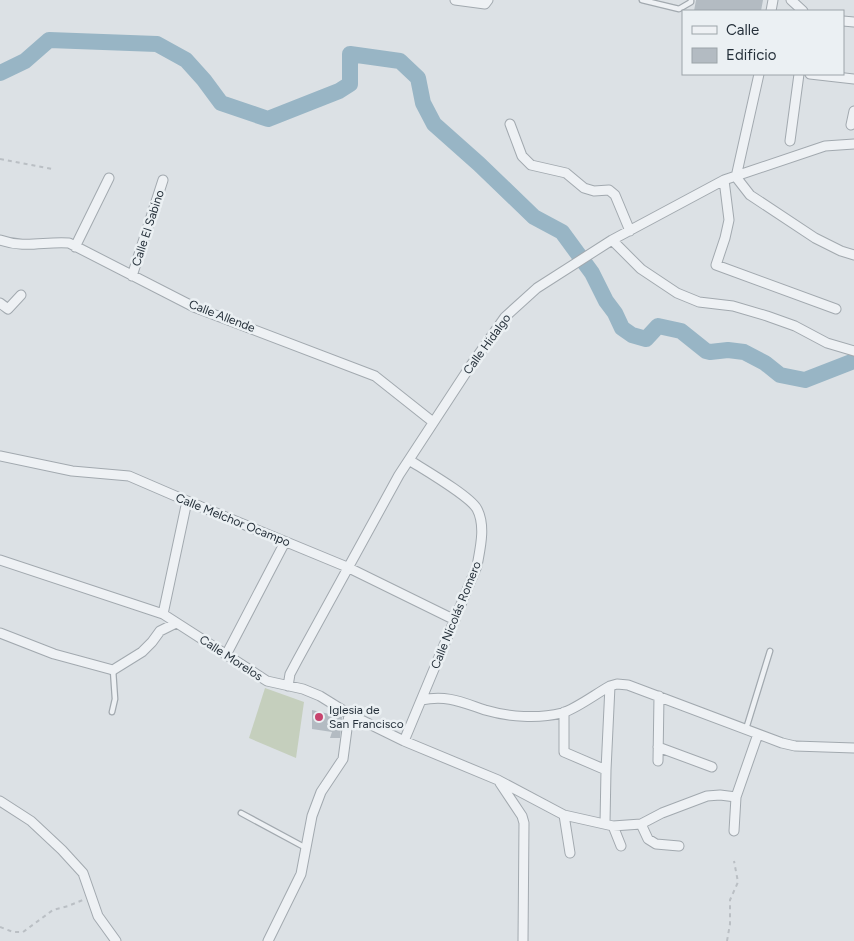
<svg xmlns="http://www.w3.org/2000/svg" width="854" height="941" font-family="Figtree,sans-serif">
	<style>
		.green { fill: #c5cfbd }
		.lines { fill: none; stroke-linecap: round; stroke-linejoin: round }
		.river { stroke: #98b5c5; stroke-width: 16 }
		.building { fill: #b3bbc2 }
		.lane-casing { stroke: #a2a9af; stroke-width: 7 }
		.street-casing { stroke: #a2a9af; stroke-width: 11 }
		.path { stroke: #babfc4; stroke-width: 2; stroke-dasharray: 4 4; stroke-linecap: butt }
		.lane { stroke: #eef1f4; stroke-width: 4.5 }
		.street { stroke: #eef1f4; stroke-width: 9 }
		.poi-dot { fill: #c7446e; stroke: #ebf0f3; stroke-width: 2 }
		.labels { text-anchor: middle; stroke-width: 5; stroke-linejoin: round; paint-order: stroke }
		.street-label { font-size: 12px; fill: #26313b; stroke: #ebf0f3 }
		.poi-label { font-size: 12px; fill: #26313b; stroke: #ebf0f3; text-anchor: start }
	</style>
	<rect width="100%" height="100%" fill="#dce1e5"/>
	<path class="green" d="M265 688 304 702 296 758 249 738Z"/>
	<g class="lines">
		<path class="river" d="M0 73 25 61 49 40 157 44 186 60 204 80 221 103 268 119 339 91 350 84V54L400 61 418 78 423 103 434 124 479 164 534 217 562 232 592 273 606 301 615 313 622 328 632 335 646 339 658 326 681 331 706 351 710 352 728 350 744 352 765 363 780 375 805 380 854 361"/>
	</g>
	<path class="building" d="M696 0H763L761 11H694Z
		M312 710 342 717 340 738H330L332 732 312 729Z"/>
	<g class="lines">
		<defs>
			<path id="lane" d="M642 0 679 9 691 2V0
				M112 712 115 699 113 670
				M746 729 770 651
				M241 813 306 848"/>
			<path id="street" d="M455 0 485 4 488 0
				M791 0 803 11
				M771 11 773 0
				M843 21 854 22
				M810 74 854 79
				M510 124 522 156 531 165 566 173 584 188 594 191 609 190 615 195 630 231
				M851 125 854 111
				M790 141 799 74
				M736 177 750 195 815 238 841 251 854 255
				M736 177 759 74
				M724 180 729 220 725 238 716 265 836 309
				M0 240C25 249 45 241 69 243L194 307 375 376 433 422
				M612 240 641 269 677 293 699 302 733 306 767 316 795 326 827 343 854 351
				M75 247 109 178
				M132 276 163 180
				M0 303 8 309 21 295
				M0 456 72 471 129 476 187 501 347 567 455 620
				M0 560 163 614 267 681 303 689 320 696 349 714 404 741 498 780 564 815 613 826 641 824 662 813 707 796 720 795 736 797
				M163 614 187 501
				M0 633 54 654 113 670 142 652 152 642 160 631 176 623
				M226 655 285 542
				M288 686 290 674 298 659 399 475 469 368 505 317 537 288 612 240 724 180 825 146 854 144
				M421 700C448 695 461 702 485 710 509 717 538 719 562 713 576 709 597 693 610 686L617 684 628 685 782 743 795 746 854 748
				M564 712V752L606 770
				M404 741 477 566C480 549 486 526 477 509 470 496 423 469 409 460
				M658 747 712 767
				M658 761 659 696
				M500 783 522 816 524 823 523 941
				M0 801 31 821 62 850 83 873 98 916 116 941
				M564 815 570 853
				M605 823 606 770 610 686
				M641 824 648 839 656 844 679 846
				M613 826 621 846
				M734 831 736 797 758 734
				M268 941 301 874 312 816 321 792 343 759 349 714"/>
		</defs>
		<use href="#lane" class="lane-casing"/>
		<use href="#street" class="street-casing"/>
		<path class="path" d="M0 159 52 169
			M0 927 13 932H23L53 910 68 906 83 900
			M727 941 730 924V900L738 882 734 861"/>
		<use href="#lane" class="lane"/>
		<use href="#street" class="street"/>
	</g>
	<circle class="poi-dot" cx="319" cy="717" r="5"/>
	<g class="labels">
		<g class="street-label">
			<text transform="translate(148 228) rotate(-72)" y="4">Calle El Sabino</text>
			<text transform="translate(222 316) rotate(21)" y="4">Calle Allende</text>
			<text transform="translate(487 344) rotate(-54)" y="4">Calle Hidalgo</text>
			<text transform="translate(233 520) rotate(22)" y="4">Calle Melchor Ocampo</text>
			<text transform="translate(456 615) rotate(-68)" y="4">Calle Nicolás Romero</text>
			<text transform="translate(231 658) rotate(33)" y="4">Calle Morelos</text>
		</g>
		<g class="poi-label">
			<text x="329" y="714">Iglesia de<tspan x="329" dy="14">San Francisco</tspan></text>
		</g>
	</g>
	<rect x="682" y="10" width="162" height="65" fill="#ebf0f3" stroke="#9ca4a9"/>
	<rect x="692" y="26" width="25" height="8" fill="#eef1f4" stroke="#9ca4a9"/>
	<text x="726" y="35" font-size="15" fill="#26313b">Calle</text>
	<rect x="692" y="48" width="25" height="15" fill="#b3bbc2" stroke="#9ca4a9"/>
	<text x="726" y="60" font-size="15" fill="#26313b">Edificio</text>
</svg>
